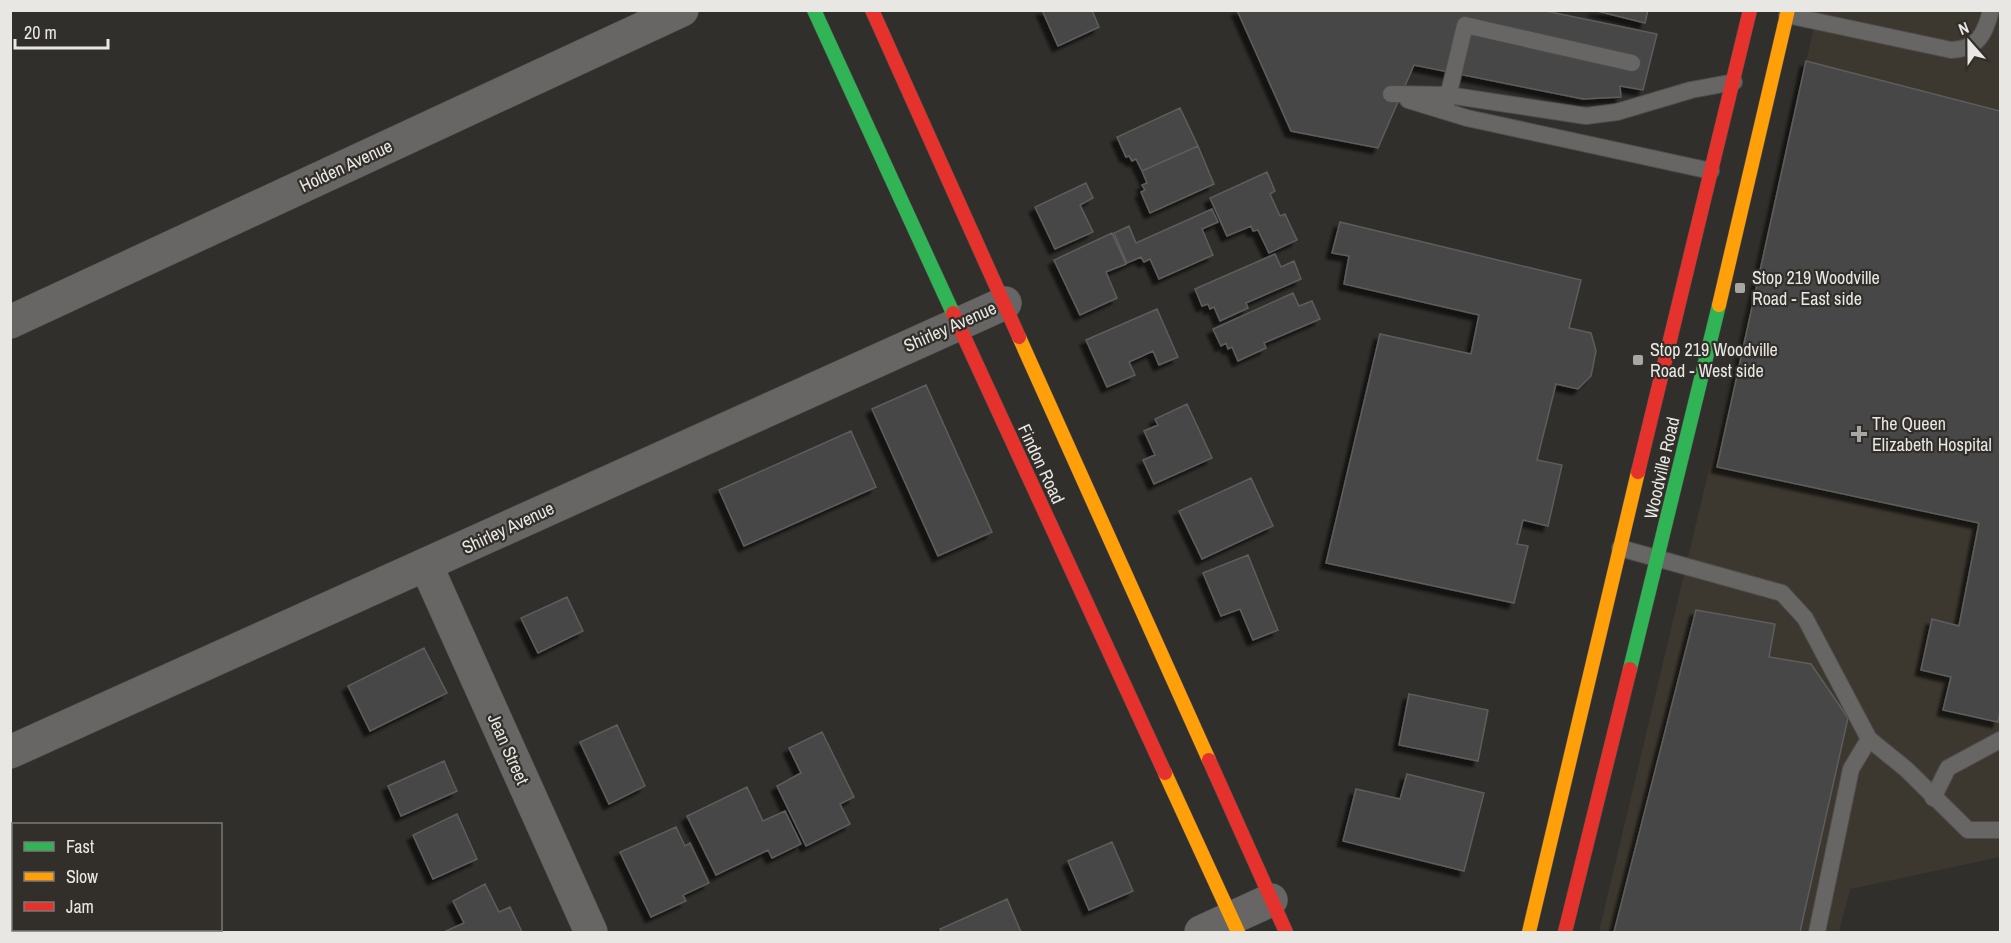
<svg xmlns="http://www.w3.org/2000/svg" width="2011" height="943" font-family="'Archivo Narrow',sans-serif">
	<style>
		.built { fill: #3d382f }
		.building { fill: #474746; stroke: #5d5d5c; stroke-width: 1.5; filter: url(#shadow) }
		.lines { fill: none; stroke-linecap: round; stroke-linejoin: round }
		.lane-casing { stroke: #4e4d4b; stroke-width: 18 }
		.street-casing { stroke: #4e4d4b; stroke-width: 34 }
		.fast-casing { stroke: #4e4d4b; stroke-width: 15 }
		.slow-casing { stroke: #4e4d4b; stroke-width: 15 }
		.jam-casing { stroke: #4e4d4b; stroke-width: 15 }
		.lane { stroke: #676664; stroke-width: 16 }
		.street { stroke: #676664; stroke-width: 33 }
		.fast { stroke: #30b455; stroke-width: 14 }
		.slow { stroke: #ff9f0a; stroke-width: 14 }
		.jam { stroke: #e5322d; stroke-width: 14 }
		.poi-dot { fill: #a8a7a4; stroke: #322f2b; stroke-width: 2 }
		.labels { text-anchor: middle; stroke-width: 4.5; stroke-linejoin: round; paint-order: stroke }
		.street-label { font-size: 18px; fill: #e8e7e4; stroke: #322f2b }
		.poi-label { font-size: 18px; fill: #e8e7e4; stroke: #322f2b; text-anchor: start }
	</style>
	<defs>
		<filter id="shadow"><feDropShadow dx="-5.5" dy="5.5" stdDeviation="1.5" flood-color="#0009"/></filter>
	</defs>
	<rect width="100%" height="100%" fill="#312f2c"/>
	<path class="built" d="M1818 11H2000V857L1850 889 1839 932H1599Z"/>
	<path class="building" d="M1042 10H1092L1099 27 1058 46Z
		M1237 10H1541L1657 34 1643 90 1620 86 1621 97 1583 99 1414 65 1378 148 1291 131Z
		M1593 10H1648L1645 23Z
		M1806 61 2000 111V711L1998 722 1943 710 1951 677 1921 670 1932 619 1959 626 1979 523 1717 467Z
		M1806 61 2000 111V711L1998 722 1943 710 1951 677 1921 670 1932 619 1959 626 1979 523 1717 467Z
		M1180 108 1198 146 1142 171 1136 159 1132 161 1129 156 1126 157 1117 137Z
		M1198 146 1214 184 1150 213 1141 192 1145 190 1142 185 1147 183 1142 171Z
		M1267 172 1275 191 1270 194 1280 216 1285 214 1297 240 1269 253 1258 230 1253 231 1251 226 1227 236 1210 198Z
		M1086 183 1093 198 1080 205 1093 232 1055 249 1035 207Z
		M1212 209 1218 222 1202 229 1213 255 1159 279 1150 259 1144 262 1141 257 1127 263 1114 233 1129 226 1136 243Z
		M1340 222 1581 280 1569 328 1591 333 1596 351 1591 376 1578 389 1556 384 1537 460 1562 465 1548 526 1523 520 1517 544 1528 546 1514 603 1326 563 1380 334 1471 354 1479 315 1344 284 1349 256 1332 253Z
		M1112 233 1126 264 1106 272 1117 298 1080 315 1054 260Z
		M1275 254 1281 267 1294 261 1301 279 1246 303 1248 308 1220 321 1214 307 1210 309 1208 304 1202 306 1195 289Z
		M1293 293 1299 306 1312 301 1320 319 1264 343 1266 348 1238 361 1232 347 1228 349 1226 343 1221 346 1213 329Z
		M1157 309 1178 357 1159 365 1153 351 1129 362 1135 375 1107 387 1086 340Z
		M926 385 992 532 938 556 872 409Z
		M1187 404 1212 458 1154 484 1143 460 1155 455 1144 431 1158 425 1155 419Z
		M851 431 876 487 744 546 719 490Z
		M1251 478 1273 526 1202 559 1179 511Z
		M1248 555 1278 630 1253 640 1240 609 1221 616 1203 573Z
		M567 597 583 631 538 653 521 618Z
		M1696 610 1775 624 1769 657 1811 664 1848 718 1800 932H1614Z
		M424 648 447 693 370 731 348 686Z
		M1409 694 1488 710 1478 761 1399 745Z
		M617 725 645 786 609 804 580 742Z
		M822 732 854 797 840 804 850 824 806 846 777 786 801 773 789 748Z
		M444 761 457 791 401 816 388 786Z
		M1407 774 1484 793 1464 871 1343 841 1356 789 1400 799Z
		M747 787 763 821 785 811 801 844 772 858 768 850 716 875 687 816Z
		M457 814 477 859 433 879 413 835Z
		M676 827 685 846 690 843 709 883 683 895 686 901 651 917 620 852Z
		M1112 842 1133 891 1089 910 1068 861Z
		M485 884 499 912 510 907 522 932H444L464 923 453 901Z
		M1007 899 1021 932H942L940 929Z"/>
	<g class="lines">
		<defs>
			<path id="lane" d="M1787 15 1951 50C1978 49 1985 34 1991 10
				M1391 94 1448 95 1586 116 1617 112 1691 90 1734 82
				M1408 100 1467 118 1711 171
				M1446 105 1465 25 1632 63
				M1620 548 1782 593 1805 618 1869 739 1906 769 1968 830H2000
				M1933 798 1948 768 2000 740
				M1817 932 1851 769 1869 739"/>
			<path id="street" d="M10 322 682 10
				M426 565 591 932
				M10 752 1005 303
				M1201 932 1271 900"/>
			<path id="fast" d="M814 10 953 313
				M1630 669 1719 305"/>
			<path id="slow" d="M1719 305 1788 10
				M1019 337 1209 760
				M1165 773 1238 932
				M1529 932 1638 472"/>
			<path id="jam" d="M872 10 1019 337
				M953 313 1165 773
				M1638 472 1750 10
				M1209 760 1286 932
				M1565 932 1630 669"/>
		</defs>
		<use href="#lane" class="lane-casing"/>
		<use href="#street" class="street-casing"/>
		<use href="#fast" class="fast-casing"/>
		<use href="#slow" class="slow-casing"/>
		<use href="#jam" class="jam-casing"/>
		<use href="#lane" class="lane"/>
		<use href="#street" class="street"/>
		<use href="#fast" class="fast"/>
		<use href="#slow" class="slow"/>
		<use href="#jam" class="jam"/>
	</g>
	<g class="poi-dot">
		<rect x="1734" y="282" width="12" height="12" rx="3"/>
		<rect x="1632" y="354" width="12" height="12" rx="3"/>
		<path d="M1856 425h6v6h6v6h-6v6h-6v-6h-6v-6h6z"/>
	</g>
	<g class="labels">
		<g class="street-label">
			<text transform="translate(346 166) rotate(-25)" y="6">Holden Avenue</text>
			<text transform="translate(950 327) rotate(-24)" y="6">Shirley Avenue</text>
			<text transform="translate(1041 464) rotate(65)" y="6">Findon Road</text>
			<text transform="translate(1662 468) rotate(-77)" y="6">Woodville Road</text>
			<text transform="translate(508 528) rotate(-25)" y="6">Shirley Avenue</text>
			<text transform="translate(508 749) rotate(66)" y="6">Jean Street</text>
		</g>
		<g class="poi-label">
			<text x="1752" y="284">Stop 219 Woodville<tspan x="1752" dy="21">Road - East side</tspan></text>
			<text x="1650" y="356">Stop 219 Woodville<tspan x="1650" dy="21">Road - West side</tspan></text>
			<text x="1872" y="430">The Queen<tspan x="1872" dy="21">Elizabeth Hospital</tspan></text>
		</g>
	</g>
	<rect width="2011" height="943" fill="none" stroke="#e8e7e4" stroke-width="24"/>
	<rect x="12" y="823" width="210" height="108" fill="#322f2b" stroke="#7b7975" stroke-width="1.5"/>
	<rect x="24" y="842" width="30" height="9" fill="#30b455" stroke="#7b7975" stroke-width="1.5"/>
	<text x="66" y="853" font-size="18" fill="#e8e7e4">Fast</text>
	<rect x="24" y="872" width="30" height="9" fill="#ff9f0a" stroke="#7b7975" stroke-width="1.5"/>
	<text x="66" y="883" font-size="18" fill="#e8e7e4">Slow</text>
	<rect x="24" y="902" width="30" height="9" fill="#e5322d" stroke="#7b7975" stroke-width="1.5"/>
	<text x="66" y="913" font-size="18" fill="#e8e7e4">Jam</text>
	<g transform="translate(1969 42) rotate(339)" stroke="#322f2b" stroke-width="4.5" paint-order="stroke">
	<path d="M0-4.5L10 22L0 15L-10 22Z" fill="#e8e7e4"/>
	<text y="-9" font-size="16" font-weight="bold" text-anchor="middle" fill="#e8e7e4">N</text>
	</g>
	<path d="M15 39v9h93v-9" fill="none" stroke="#e8e7e4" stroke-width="3"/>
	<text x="24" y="39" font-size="18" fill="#e8e7e4" stroke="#322f2b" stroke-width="4.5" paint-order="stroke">20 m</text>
</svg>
